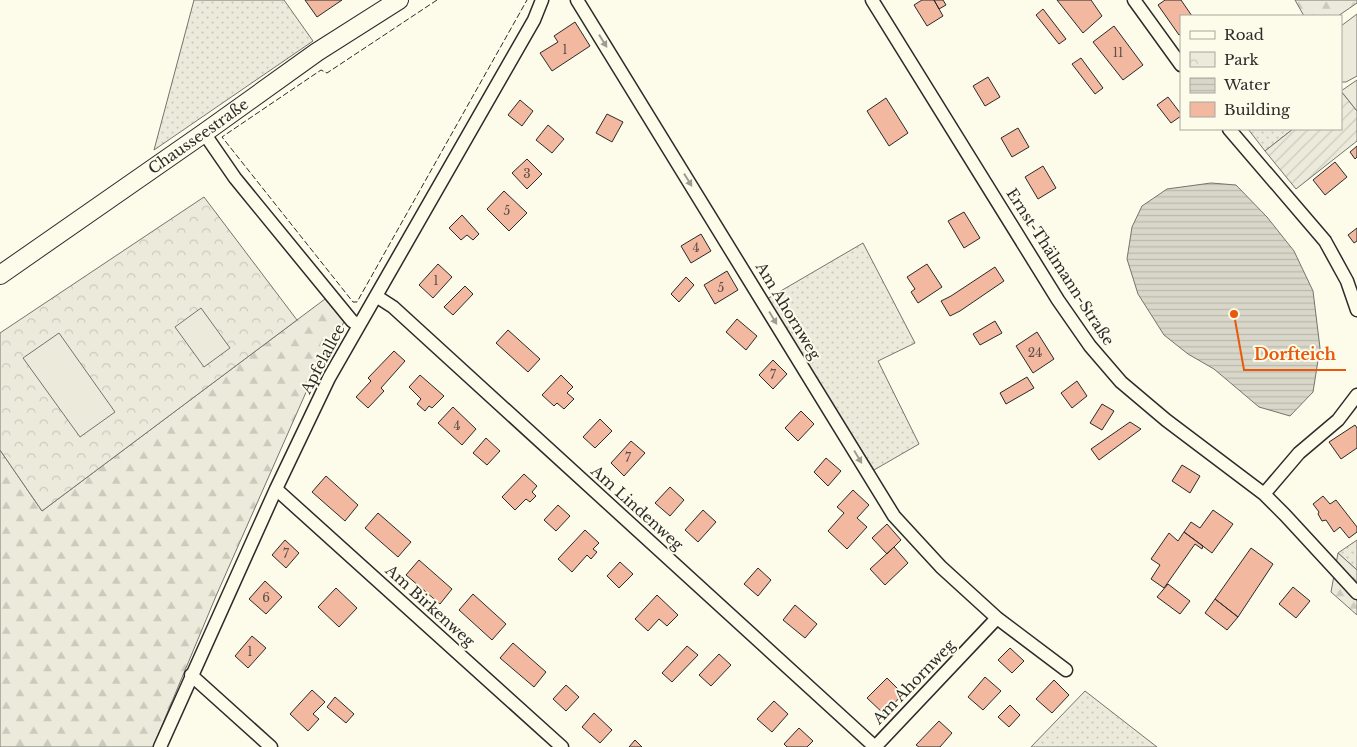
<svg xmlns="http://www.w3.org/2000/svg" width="1357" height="747" font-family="'Libre Baskerville',serif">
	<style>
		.grass { fill: url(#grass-dots); stroke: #74746e }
		.forest { fill: url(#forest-firs); stroke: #74746e }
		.park { fill: url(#park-crowns); stroke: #74746e }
		.garden { fill: url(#garden-furrows); stroke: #74746e }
		.pitch { fill: #ecebdb; stroke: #74746e }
		.water { fill: url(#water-rules); stroke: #74746e }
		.building { fill: #f2b8a0; stroke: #2b2b2b }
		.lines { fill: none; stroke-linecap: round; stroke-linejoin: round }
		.street-casing { stroke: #2b2b2b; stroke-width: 15 }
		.secondary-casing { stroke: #2b2b2b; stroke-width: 20 }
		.street { stroke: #fdfbea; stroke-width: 12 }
		.secondary { stroke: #fdfbea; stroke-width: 18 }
		.fence { stroke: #2b2b2b; stroke-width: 1; stroke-dasharray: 6 2.5; stroke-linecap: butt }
		.oneway { fill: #9e9d94 }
		.labels { text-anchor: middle; stroke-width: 4; stroke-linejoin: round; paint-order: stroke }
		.number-label { font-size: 12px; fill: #5d4e48 }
		.street-label { font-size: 15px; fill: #2b2b2b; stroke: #fdfbea }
		.leader { fill: none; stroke: #e8590c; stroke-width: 2 }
		.callout-dot { fill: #e8590c; stroke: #fdfbea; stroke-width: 2 }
		.callout-label { font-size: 16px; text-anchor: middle; font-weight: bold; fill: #e8590c; stroke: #fdfbea; stroke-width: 4; stroke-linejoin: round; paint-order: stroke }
	</style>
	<defs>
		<pattern id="grass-dots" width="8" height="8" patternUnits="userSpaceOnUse" patternTransform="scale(1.25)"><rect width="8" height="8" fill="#ecebdb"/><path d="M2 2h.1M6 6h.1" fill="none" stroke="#cbcabc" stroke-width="1.8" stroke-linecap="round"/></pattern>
		<pattern id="forest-firs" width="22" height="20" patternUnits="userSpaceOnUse" patternTransform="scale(1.25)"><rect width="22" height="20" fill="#ecebdb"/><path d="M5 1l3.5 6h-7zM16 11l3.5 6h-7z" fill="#cbcabc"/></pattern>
		<pattern id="park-crowns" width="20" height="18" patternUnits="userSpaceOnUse" patternTransform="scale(1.25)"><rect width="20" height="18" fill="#ecebdb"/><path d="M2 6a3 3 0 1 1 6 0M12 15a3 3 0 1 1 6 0" fill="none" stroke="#cbcabc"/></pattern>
		<pattern id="garden-furrows" width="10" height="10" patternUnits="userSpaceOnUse" patternTransform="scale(1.25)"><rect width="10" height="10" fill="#ecebdb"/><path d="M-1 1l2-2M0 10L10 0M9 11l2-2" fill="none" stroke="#cbcabc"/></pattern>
		<pattern id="water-rules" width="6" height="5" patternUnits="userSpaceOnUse" patternTransform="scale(1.25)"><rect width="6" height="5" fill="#d8d7c9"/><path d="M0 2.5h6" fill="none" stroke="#bab9ad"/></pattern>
	</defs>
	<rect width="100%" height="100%" fill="#fdfbea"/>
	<path class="grass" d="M194 0H284L313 41 154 150Z
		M1248 129H1293L1265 151Z
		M863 243 915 343 878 361 919 444 874 470 767 299Z
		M1357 540V570L1338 553Z
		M1085 691 1157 747H1031Z"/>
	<path class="forest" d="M1295 0H1357V3L1338 16H1304Z
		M325 299 344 322 311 381 216 596 153 747H0V450L42 511Z
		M1338 553 1357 570V615L1331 592Z"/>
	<path class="park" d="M204 197 297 320 42 511 0 450V333Z"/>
	<path class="garden" d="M1341 91 1357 111V141L1296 189 1265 151 1293 129H1341Z"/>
	<path class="pitch" d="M1357 14V76L1346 82H1341V26Z
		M1357 80V111L1341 91Z
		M201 308 230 348 204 367 175 327Z
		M59 333 115 412 80 437 23 358Z"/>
	<path class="water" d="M1211 183 1236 185 1267 217 1294 251 1313 291 1320 348 1313 392 1290 416 1259 407 1214 369 1188 354 1164 335 1138 294 1127 259 1132 227 1142 206 1167 189Z"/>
	<path class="building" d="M305 0H342L317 17Z
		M922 0H934L943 16 927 26 914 5Z
		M934 0H943L946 5 939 9Z
		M1057 0H1091L1102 16 1083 33Z
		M1165 0H1181L1192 16H1181V34L1179 35 1158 5Z
		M1043 9 1066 39 1059 44 1036 15Z
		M575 22 590 46 552 71 540 53 558 42 554 36Z
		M1114 26 1143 65 1123 80 1093 42Z
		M1081 58 1103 88 1095 94 1072 64Z
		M988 77 1000 97 985 106 973 86Z
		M1168 97 1181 114V116L1171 123 1157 105Z
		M886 98 908 133 889 146 867 111Z
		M520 100 533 111 522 126 508 115Z
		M607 114 623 122 612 142 596 133Z
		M548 125 564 139 552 153 536 140Z
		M1018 128 1029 147 1012 157 1001 138Z
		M1357 146V157L1355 159 1350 152Z
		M527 159 542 174 527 189 512 173Z
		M1335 162 1347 177 1325 195 1313 180Z
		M1043 166 1056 188 1038 199 1025 177Z
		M504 191 527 213 509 231 487 209Z
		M964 212 980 238 964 248 948 221Z
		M462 215 479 234 473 240 467 235 461 240 449 228Z
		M1357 228V241L1354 243 1348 235Z
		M701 234 711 251 691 263 681 246Z
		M438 264 452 277 433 298 419 285Z
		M927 264 942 287 918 303 911 292 915 289 907 277Z
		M995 267 1004 281 960 311 950 316 941 301 951 296Z
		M727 271 738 290 715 304 704 285Z
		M686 277 694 285 679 302 671 294Z
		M465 286 473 294 453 315 444 307Z
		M737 319 757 336 746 350 726 332Z
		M995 321 1002 333 980 345 973 334Z
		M508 330 540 359 528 372 496 343Z
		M1037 332 1054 359 1033 373 1016 346Z
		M394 351 405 361 381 388 384 391 368 408 356 397 371 381 368 378Z
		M773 360 787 374 773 389 759 375Z
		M420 375 444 396 432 408 429 406 425 411 417 404 421 399 409 387Z
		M561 375 573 387 567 393 574 399 564 409 557 403 554 406 542 395Z
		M1027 377 1034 388 1006 404 1000 393Z
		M1077 381 1087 396 1072 408 1061 393Z
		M1102 404 1114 411 1102 430 1090 423Z
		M453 407 476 429 462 445 438 423Z
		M801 411 814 424 798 441 785 428Z
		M600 419 612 431 595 448 583 437Z
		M1130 422 1141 429 1099 460 1091 449Z
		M1355 425 1357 428V448L1341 459 1329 442Z
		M486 438 500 451 487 465 473 453Z
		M631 441 645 453 624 476 611 463Z
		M826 458 841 471 828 486 814 472Z
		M1182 465 1200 476 1190 493 1172 481Z
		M524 474 537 486 532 492 536 496 530 502 526 499 515 510 502 497Z
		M326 476 358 505 345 521 312 492Z
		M670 487 684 500 670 516 655 503Z
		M853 490 869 505 857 518 867 527 847 549 828 531 844 513 837 507Z
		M1323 496 1330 504 1336 500 1357 527V532L1349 538 1340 527 1334 532 1326 520 1322 521 1318 514 1319 512 1313 504Z
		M558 505 570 516 556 531 544 520Z
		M703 510 716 522 698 542 685 530Z
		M1213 510 1233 524 1212 553 1184 532 1191 522 1200 528Z
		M378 513 411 542 398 557 365 528Z
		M887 524 901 540 887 554 872 538Z
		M585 530 599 543 593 549 597 552 591 559 587 555 572 572 558 559Z
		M1184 532 1203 546 1202 549 1195 544 1164 588 1151 579 1160 565 1151 559 1169 533 1178 541Z
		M285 540 299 553 286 568 272 555Z
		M894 547 908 563 885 585 870 569Z
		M1251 548 1273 564 1238 617 1215 599Z
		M419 560 452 589 440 604 406 575Z
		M620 562 633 574 619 588 607 576Z
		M758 568 771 580 758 596 744 584Z
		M265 581 282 597 266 614 249 599Z
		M1168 584 1190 601 1180 614 1157 597Z
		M1293 587 1310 601 1296 618 1279 604Z
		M336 588 357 608 339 627 318 607Z
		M473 594 506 624 492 640 459 610Z
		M657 595 678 615 667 626 659 619 648 631 635 619Z
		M1215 599 1238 617 1227 630 1205 613Z
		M795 605 817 624 805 638 783 620Z
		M252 636 266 648 248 668 235 656Z
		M513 643 546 672 534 687 500 658Z
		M687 646 698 655 672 682 662 673Z
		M1010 648 1024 661 1012 673 998 660Z
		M719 654 731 665 711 686 699 675Z
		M985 677 1001 691 983 710 968 697Z
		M887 678 903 694 884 714 867 698Z
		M1054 680 1069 695 1052 713 1036 699Z
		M566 685 579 697 566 711 553 699Z
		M312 690 325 702 313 714 319 719 308 731 290 714Z
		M335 697 354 714 346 723 327 707Z
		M774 701 788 714 772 732 757 719Z
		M1010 705 1020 715 1009 727 998 717Z
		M594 713 612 730 600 743 582 727Z
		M939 721 952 733 940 747H919L916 745Z
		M799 728 813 741 807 747H787L784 744Z
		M635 740 642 747H629Z"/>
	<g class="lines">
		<defs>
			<path id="street" d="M577 0 894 516 941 567 997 618 1066 670
				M872 0 1058 300 1090 346 1121 382 1166 420 1264 494 1285 515 1357 593
				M1134 0 1181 65
				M1229 129 1325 241 1347 281 1357 310
				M204 133 235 178 352 321 359 325
				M376 296 393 307 875 747
				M276 489 562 747
				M1264 494 1299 453 1338 420 1357 395
				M191 675 271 747
				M160 747 276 489 329 378 534 20 542 0
				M875 747 997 618"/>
			<g id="secondary">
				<path id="s1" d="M0 275 204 133 317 52 399 0"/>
			</g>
		</defs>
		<use href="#street" class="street-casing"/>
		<use href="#secondary" class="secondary-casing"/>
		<use href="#street" class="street"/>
		<use href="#secondary" class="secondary"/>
		<path class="fence" d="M437 0 327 73 321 70 222 137 353 302H357L527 0"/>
	</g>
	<defs><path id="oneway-solid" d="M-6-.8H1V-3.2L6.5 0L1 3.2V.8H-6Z" transform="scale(1.25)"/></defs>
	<g class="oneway">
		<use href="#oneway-solid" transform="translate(603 41) rotate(58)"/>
		<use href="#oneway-solid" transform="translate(688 180) rotate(58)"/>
		<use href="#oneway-solid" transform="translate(773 318) rotate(59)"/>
		<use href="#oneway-solid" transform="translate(858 457) rotate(59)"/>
	</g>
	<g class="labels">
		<g class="number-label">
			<text x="565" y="54">1</text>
			<text x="1118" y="57">11</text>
			<text x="527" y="178">3</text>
			<text x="507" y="215">5</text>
			<text x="696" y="252">4</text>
			<text x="436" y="285">1</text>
			<text x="721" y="292">5</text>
			<text x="1035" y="357">24</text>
			<text x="773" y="379">7</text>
			<text x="457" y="430">4</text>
			<text x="628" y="462">7</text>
			<text x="286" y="558">7</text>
			<text x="266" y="602">6</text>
			<text x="250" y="656">1</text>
		</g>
		<g class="street-label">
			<text dy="5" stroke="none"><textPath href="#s1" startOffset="242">Chausseestraße</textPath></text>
			<text transform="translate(1060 267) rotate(57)" y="5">Ernst-Thälmann-Straße</text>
			<text transform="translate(788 311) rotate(59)" y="5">Am Ahornweg</text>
			<text transform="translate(323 359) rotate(-62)" y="5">Apfelallee</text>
			<text transform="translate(637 508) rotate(42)" y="5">Am Lindenweg</text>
			<text transform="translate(430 606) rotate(42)" y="5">Am Birkenweg</text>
			<text transform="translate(914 682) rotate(-46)" y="5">Am Ahornweg</text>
		</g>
	</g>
	<path class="leader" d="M1234 314L1244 370H1346"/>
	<circle class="callout-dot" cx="1234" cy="314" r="5"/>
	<g class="callout-label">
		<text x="1295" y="360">Dorfteich</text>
	</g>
	<rect x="1180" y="15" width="162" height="115" fill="#fdfbea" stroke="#a9a89e"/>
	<rect x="1190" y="31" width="25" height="8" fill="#fdfbea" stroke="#a9a89e"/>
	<text x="1224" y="40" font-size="15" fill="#2b2b2b">Road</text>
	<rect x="1190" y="52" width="25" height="15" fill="url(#park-crowns)" stroke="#a9a89e"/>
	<text x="1224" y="65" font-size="15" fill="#2b2b2b">Park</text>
	<rect x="1190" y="78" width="25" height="15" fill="url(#water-rules)" stroke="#a9a89e"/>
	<text x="1224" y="90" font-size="15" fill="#2b2b2b">Water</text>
	<rect x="1190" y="102" width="25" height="15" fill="#f2b8a0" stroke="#a9a89e"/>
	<text x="1224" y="115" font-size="15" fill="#2b2b2b">Building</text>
</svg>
